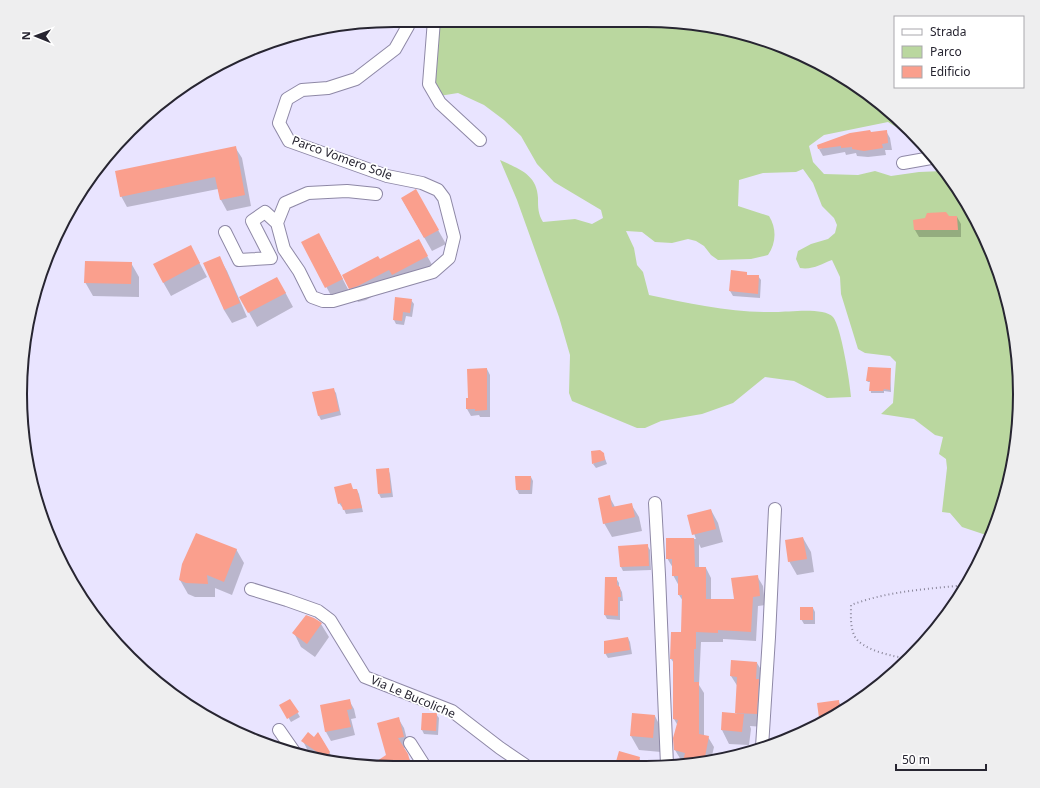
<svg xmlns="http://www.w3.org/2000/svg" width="1040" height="788" font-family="'Noto Sans',sans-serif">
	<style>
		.green { fill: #bad79f }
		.shadow { fill: #0003 }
		.building { fill: #fa9f8d }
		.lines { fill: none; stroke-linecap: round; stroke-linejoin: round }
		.minor-casing { stroke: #8e88a6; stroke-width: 14 }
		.path { stroke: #8b879b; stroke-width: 2; stroke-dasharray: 1 3; stroke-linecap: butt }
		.minor { stroke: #fff; stroke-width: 12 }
		.labels { text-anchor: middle; stroke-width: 3.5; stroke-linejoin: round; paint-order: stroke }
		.street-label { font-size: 12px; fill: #272531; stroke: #fff }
		.rim { fill: none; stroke: #272531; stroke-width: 2 }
	</style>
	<rect width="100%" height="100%" fill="#e9e4ff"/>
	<path class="green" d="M438 20 670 21 743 33 812 59 870 95 871 97H874L909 135 888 122 824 135 809 146 813 162 824 174 858 175 875 171 891 176 919 172 943 171 957 186 991 251 1013 321 1020 394 1013 467 989 541 986 535 962 527 950 513 942 512 947 468 946 459 939 454 943 437 935 435 914 419 881 414 893 403 896 362 890 356 865 353 858 349 841 294 840 277 832 260C821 264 813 270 800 268L796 259 798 251 811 244 828 239 835 233 837 225 834 218 822 206 813 183 803 169 796 172 763 173 739 180 738 206 769 216C777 229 776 243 768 255L751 259 718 260 711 255 704 246 696 241 688 239 672 243 655 242 642 232 626 231 634 248 637 265 643 272 649 295C691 304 734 313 776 312 789 312 824 307 833 317 841 326 850 383 851 397L827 398 794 381 765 377 733 403 702 414 661 421 645 428H637L572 401 569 393 570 355 559 317 517 200 500 160C519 169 537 174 538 198 538 207 538 214 543 222L575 219 592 224 603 218 601 210 554 182 537 164 521 136 504 120 484 105 458 93 439 96 432 82Z"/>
	<path class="shadow" d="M886 131 890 138 892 150H885L886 155 868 157 857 156 856 153 846 155 845 152 823 156 819 149 871 133Z
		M235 147 242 158 251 206 227 211 221 200 218 189 127 207 121 196Z
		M416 191 446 244 432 251 402 199Z
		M957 217 961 224V237H919L915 230Z
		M302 242 326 247 350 293 334 301Z
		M426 254 435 270 400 288 397 283 366 300 358 302 350 288 380 261Z
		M219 257 227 271 247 317 232 323 224 310Z
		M198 260 207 277 171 296 163 282Z
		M131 263 139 277V297L93 296 85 282Z
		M732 271 746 273 748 276H758L761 280 760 298 733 296 730 291Z
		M285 292 293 307 257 327 241 298Z
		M411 300 414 304 412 317 406 316 404 325 396 324 394 320Z
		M487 369 490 375V417H480L479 415 471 416 467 409 469 399Z
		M890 369 891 392 884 391V393H871L870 382H868L867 381Z
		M333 389 336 393 341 415 321 420 319 416 313 393Z
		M603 453 607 464 596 468 593 464Z
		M388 469 390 474 393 497 381 498 379 494Z
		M531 477 533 481 532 494H519L517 490Z
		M353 490H357L359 494 363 512 346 514 343 507H342L339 503Z
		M609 496 615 507 631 504 639 517 642 531 612 537 604 523Z
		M711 510 718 523 723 542 701 548 699 544V568H706L711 578V600H735L757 576 763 586 765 605 758 606 756 641 723 639V642H701L699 685 704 693V736L708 737 714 747 711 760 695 765 681 760 675 750 678 726 674 719V663L671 659 682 633 683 601 679 595V586L673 575V568L667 558V539H696L688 516Z
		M803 538 811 552 814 572 797 575 789 561Z
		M647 545 650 550 651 570 623 571 621 567 619 547Z
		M236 549 244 563 232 595 215 588V597H195L188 594 180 580Z
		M616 578 619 583V587L622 592 623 601H620V620L607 619 605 615Z
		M813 608 815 612V624H804L801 619Z
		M321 624 329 637 315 657 301 647 294 633Z
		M628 638 630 642 632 654 608 658 605 653Z
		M757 663 765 676 764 727 750 726 751 729 749 745 729 744 722 730 738 715 736 713 738 687 731 676Z
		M290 700 300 717 291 722 281 705Z
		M349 700 354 709 356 718 351 719 355 735 331 741 326 732 321 706Z
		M838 701 841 705 842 711 822 722 820 718 818 704Z
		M436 714 439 718 438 735 424 734 422 730Z
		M633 714 655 716 662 730 661 752 639 750 631 736Z
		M398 718 404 728 409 747 403 748 413 765H373L387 756Z
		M318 733 335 762 315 758 310 755 303 741 314 738Z
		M639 758 643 765H617Z"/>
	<path class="building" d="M870 130 871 132 887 130 888 143 882 144 883 148 864 151 852 149V147L841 148V146L818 149 817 145 850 133Z
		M236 146 245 195 220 200 215 177 120 197 115 171Z
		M416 189 439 230 424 238 401 198Z
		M946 212 949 216H957L958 230H914L913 220 925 218 927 213Z
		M319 233 343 279 325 288 301 242Z
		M419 239 428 256 392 275 389 270 358 286 349 289 342 275 378 256 380 259Z
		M191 245 200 263 163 283 153 264Z
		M220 256 240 303 224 310 203 263Z
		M85 261 132 262 131 284 84 283Z
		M731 270 747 272V275H759L758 294 729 291Z
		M277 277 286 293 248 313 239 297Z
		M395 297 412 299 410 313 403 312 402 321 393 320Z
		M868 367 891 368 890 390 884 389 883 391H869L870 381H866Z
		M487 368V410L475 411V409H466V398H468L467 369Z
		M334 388 339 411 318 416 312 392Z
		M600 450 604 453 605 460 592 464 591 451Z
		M389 468 391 493 378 494 376 469Z
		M515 476H531L530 490H516Z
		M351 483 353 489H357L362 508 343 510 341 503 338 504 334 487Z
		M610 495 612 507 632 503 635 517 603 524 598 498Z
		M711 509 716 529 692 535 687 515Z
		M196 533 237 549 224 582 207 575 208 584 186 583 179 580 182 564Z
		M803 537 807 559 788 562 785 540Z
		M666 538H694L695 567H706V599H734L731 578 758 575 760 596 753 597 751 632 718 630V633L696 632V649H694V682H699V734L709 736 704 762 695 765H682L685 753 674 750 673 738 678 720 673 719V659H670L671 632H681L682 595H678V576H672V559H666Z
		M648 544 649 566 620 567 618 546Z
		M605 577H617V585L620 587 621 597H618V616L604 615Z
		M800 607H813V620H800Z
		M306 615 314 618 322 623 307 644 292 633Z
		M628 637 630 650 604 654V641Z
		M731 660 757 662 756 679H759L757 714 735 713 737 677 730 676Z
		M290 699 299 712 287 719 279 705Z
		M350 699 352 709 347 710 351 727 325 732 320 705Z
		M839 700 840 712 832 716 819 718 817 703Z
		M722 712 744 714 742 732 721 730Z
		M422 713H437L436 731 421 730Z
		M632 713 655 715 653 738 630 736Z
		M399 717 404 737 398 738 408 754 411 765H371L386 755 377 723Z
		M308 732 314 737 318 732 330 752 326 758 301 741Z
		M619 751 640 757 638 765H615Z"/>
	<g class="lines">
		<defs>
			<path id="minor" d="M434 20 429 84 440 103 480 140
				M903 163 931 158
				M376 194 347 191 308 193 285 203 277 223 284 249 299 271 312 297 323 301H333L433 272 449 258 454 237 444 198 438 190 422 183 387 176 289 141 279 123 287 99 302 90 328 88 356 79 395 49 408 26V20
				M225 232 239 260 271 258 252 221 265 212 277 223
				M655 503 659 575 667 765
				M251 589 287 600 318 611 330 620 365 677 452 711 500 748 525 765
				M279 730 295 753
				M410 743 424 765
				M762 747 769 637 775 509"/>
		</defs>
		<use href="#minor" class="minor-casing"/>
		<path class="path" d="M910 659C895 657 860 650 854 635 850 625 851 615 851 605 888 591 927 589 966 585"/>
		<use href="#minor" class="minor"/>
	</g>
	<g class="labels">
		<g class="street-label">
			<text transform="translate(342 158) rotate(20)" y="4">Parco Vomero Sole</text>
			<text transform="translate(413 697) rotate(23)" y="4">Via Le Bucoliche</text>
		</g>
	</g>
	<path d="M0 0H1040V788H0ZM394 27H646A367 367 0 0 1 1013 394V394A367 367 0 0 1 646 761H394A367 367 0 0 1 27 394V394A367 367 0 0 1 394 27Z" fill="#eeeeef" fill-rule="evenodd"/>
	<path class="rim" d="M394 27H646A367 367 0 0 1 1013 394V394A367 367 0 0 1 646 761H394A367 367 0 0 1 27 394V394A367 367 0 0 1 394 27Z"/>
	<rect x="894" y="16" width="130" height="72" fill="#ffffff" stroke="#a9a8ad"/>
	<rect x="902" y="29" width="20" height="6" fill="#ffffff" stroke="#a9a8ad"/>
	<text x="930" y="36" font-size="12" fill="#272531">Strada</text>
	<rect x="902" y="46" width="20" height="12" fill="#bad79f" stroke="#a9a8ad"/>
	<text x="930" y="56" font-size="12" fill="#272531">Parco</text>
	<rect x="902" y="66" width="20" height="12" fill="#fa9f8d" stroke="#a9a8ad"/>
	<text x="930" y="76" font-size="12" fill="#272531">Edificio</text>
	<g transform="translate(36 36) rotate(271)" stroke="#ffffff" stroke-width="3" paint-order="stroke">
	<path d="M0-3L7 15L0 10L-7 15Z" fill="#272531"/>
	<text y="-6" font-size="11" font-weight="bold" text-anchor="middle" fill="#272531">N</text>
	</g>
	<path d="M896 764v6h90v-6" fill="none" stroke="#272531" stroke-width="2"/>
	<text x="902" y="764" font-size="12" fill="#272531" stroke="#ffffff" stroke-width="3" paint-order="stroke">50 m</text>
</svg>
